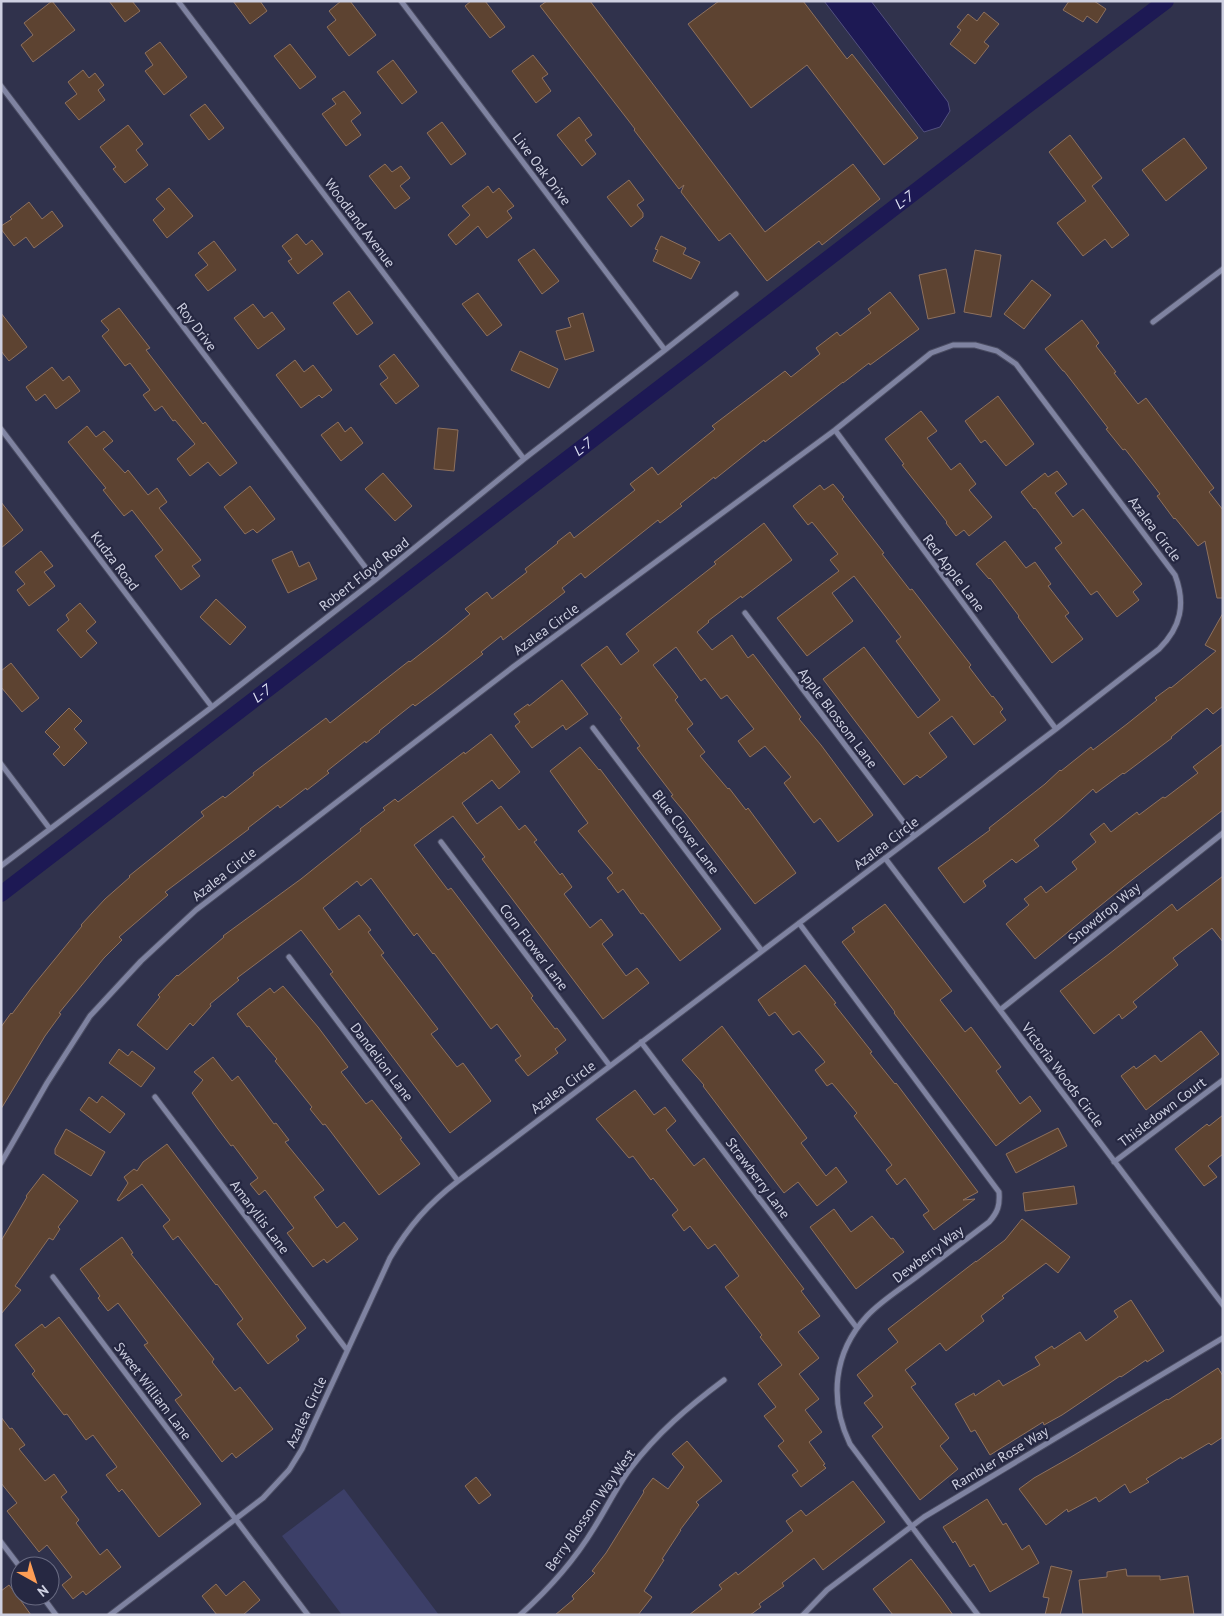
<svg xmlns="http://www.w3.org/2000/svg" width="1224" height="1616" font-family="'PT Sans',sans-serif">
	<style>
		.green { fill: #3c3f68 }
		.water { fill: #1d1954; stroke: #52507e }
		.lines { fill: none; stroke-linecap: round; stroke-linejoin: round }
		.canal { stroke: #1d1954; stroke-width: 16 }
		.building { fill: #5d4331; stroke: #8e715e }
		.street-casing { stroke: #4b4d63; stroke-width: 7 }
		.street { stroke: #7f83a1; stroke-width: 5 }
		.labels { text-anchor: middle; stroke-width: 4.5; stroke-linejoin: round; paint-order: stroke }
		.street-label { font-size: 14px; fill: #ced0e1; stroke: #262842 }
		.water-label { font-size: 15px; font-style: italic; fill: #dcdff2; stroke: #262842 }
	</style>
	<rect width="100%" height="100%" fill="#30324c"/>
	<path class="green" d="M344 1489 439 1615H342L282 1536Z"/>
	<path class="water" d="M824 1H871L948 102 950 111 940 127 924 132Z"/>
	<g class="lines">
		<path class="canal" id="s1" d="M1 894 1024 108 1166 1"/>
	</g>
	<path class="building" d="M52 1 75 30 33 62 21 45 33 35 24 23Z
		M109 1H132L140 11 125 22Z
		M233 1H260L267 11 250 24Z
		M341 1H350L376 35 349 56 327 27 336 20 329 11Z
		M471 1H485L505 27 490 38 465 6Z
		M547 1H590L765 232 853 164 880 199 822 245 819 241 767 281 730 233 719 241 681 192 684 185 679 189 634 130 635 129 540 6Z
		M719 1H803L847 59 852 54 918 138 884 165 807 65 751 108 688 24Z
		M1069 1H1094L1106 9 1097 23 1087 16 1083 22 1063 10Z
		M984 12 999 24 984 42 989 46 975 64 950 44 961 30 957 27 968 14 977 21Z
		M160 42 187 77 164 95 145 71 153 65 145 53Z
		M290 44 316 77 300 89 274 56Z
		M533 55 548 74 542 78 551 91 536 103 512 71Z
		M393 60 417 92 402 104 377 72Z
		M83 70 89 78 95 73 104 85 98 90 105 100 79 120 65 103 77 94 68 82Z
		M344 91 361 113 351 121 361 135 346 146 322 114 336 104 332 99Z
		M205 104 224 128 209 140 190 115Z
		M579 117 592 135 585 140 596 154 582 166 557 135Z
		M442 122 466 154 451 165 427 133Z
		M128 125 143 144 136 150 148 165 125 183 113 169 116 167 100 147Z
		M1070 135 1102 178 1092 186 1129 235 1112 248 1105 239 1083 256 1057 223 1086 201 1049 152Z
		M1184 138 1207 168 1166 201 1142 170Z
		M385 164 392 172 401 166 410 178 400 186 410 198 395 209 369 176Z
		M629 180 644 200 637 205 643 213V217L631 227 607 197Z
		M488 186 493 193 499 188 514 206 507 211 512 218 487 238 478 226 456 245 448 235 470 215 462 206Z
		M169 188 193 216 167 238 153 220 165 209 156 199Z
		M29 202 42 219 52 211 63 226 34 248 26 237 14 246 1 229V226L12 219 10 217Z
		M297 234 306 245 312 240 323 254 298 274 288 261 292 259 282 246Z
		M661 236 686 248 683 254 700 262 691 279 653 261 658 250 655 249Z
		M214 241 236 270 208 291 195 275 208 265 198 253Z
		M534 249 559 281 542 294 518 260Z
		M975 250 1001 255 991 317 964 312Z
		M946 269 955 313 928 319 919 275Z
		M1032 280 1051 295 1024 329 1004 314Z
		M349 291 373 323 357 335 333 303Z
		M890 292 919 329 870 365 869 363 843 383V382L765 442 764 440 715 479 714 477 680 504 682 506 660 523 658 520 585 578 581 573 562 588 565 592 551 603 503 640 501 636 481 652 483 654 434 692 415 706 413 704 379 731 380 732 366 743 365 741 327 771 329 773 307 790 306 788 280 808 278 805 248 828 249 829 165 892 168 895 119 937 122 940 104 958 59 1013 61 1014 45 1036 1 1109V1027L11 1013 12 1014 32 987 82 926 81 925 105 899 130 877 129 876 204 816 201 812 223 796 225 798 254 775 253 773 326 718 330 723 409 661 410 662 446 634 470 614 465 609 487 592 492 599 527 572 525 569 558 543 557 542 570 532 574 538 635 490 630 484 652 467 658 475 715 429 712 426 785 371 791 377 820 354 816 348 837 332 840 336 871 313 868 309Z
		M478 293 502 325 487 336 462 304Z
		M253 304 264 318 272 312 285 329 258 349 234 318Z
		M119 308 150 348 146 350 203 424 205 422 237 463 220 476 208 462 190 476 177 459 195 444 175 420 173 421 162 406 155 411 143 395 150 390 130 363 125 366 102 336 109 330 101 321Z
		M1 313 27 347 9 361 1 351Z
		M583 313 594 351 565 360 556 331 571 327 568 318Z
		M1082 320 1099 343 1096 346 1116 372 1114 373 1138 404 1146 398 1214 488 1209 492 1223 510V598H1217L1205 541 1198 546 1175 518 1174 519 1157 496 1160 494 1125 449 1123 450 1106 429 1108 428 1064 371H1063L1045 349Z
		M520 351 558 369 549 388 511 370Z
		M394 354 419 386 396 404 380 384 388 378 379 366Z
		M295 360 304 372 313 365 332 390 322 398 319 395 301 408 276 375Z
		M52 367 63 381 69 376 80 391 56 409 45 394 36 401 26 387Z
		M998 396 1034 444 1006 466 985 440 981 443 965 421Z
		M921 411 937 431 927 438 951 470 960 463 976 484 969 490 992 517 969 536 964 530 956 536 946 523 947 522 902 465 904 464 885 439Z
		M338 422 345 432 351 427 363 443 341 461 321 435Z
		M87 426 96 437 104 431 113 441 103 449 125 473 128 470 148 495 157 488 167 502 159 508 201 560 192 566 200 576 181 590 155 556 163 550 132 510 124 516 103 490 106 488 68 442Z
		M438 428 458 430 454 471 434 469Z
		M1057 471 1067 484 1055 493 1073 517 1083 509 1142 584 1133 592 1139 600 1117 617 1097 591 1091 595 1055 548 1062 543 1035 508 1034 509 1021 492 1045 473 1048 477Z
		M383 473 412 506 395 521 365 489Z
		M833 484 844 497 842 499 884 553 882 554 910 590 912 589 971 665 969 667 992 697 993 696 1003 709 1000 712 1006 720 974 745 952 716 929 733 947 757 920 778 917 775 904 785 823 679 864 647 918 718 940 700 896 641 901 637 882 612 854 576 832 593 853 621 807 656 777 618 839 571 830 560 838 554 812 522 808 525 793 506 820 485 824 490Z
		M250 486 275 519 257 533 253 529 245 534 224 507Z
		M1 502 23 530 1 548Z
		M764 523 792 560 742 598 741 596 708 621 709 622 697 632 712 650 732 635 748 658 753 654 801 717 799 719 821 745 873 815 838 842 820 818 814 823 784 783 791 777 765 746 750 757 738 741 754 729 727 695 721 699 705 678 701 681 676 647 653 665 678 697 675 700 693 724 687 729 705 752 700 756 728 789 729 788 746 810 748 808 796 873 755 904 686 814 671 796 673 795 637 748 640 746 620 719 622 718 581 665 607 646 621 665 639 651 626 634 716 564 714 562Z
		M1005 541 1026 568 1035 562 1051 584 1048 586 1069 613 1065 616 1083 639 1052 663 1018 617 1019 616 990 578 989 579 976 564Z
		M41 551 53 566 44 572 55 586 29 606 17 590 25 584 15 572Z
		M292 551 299 567 309 562 317 579 288 593 272 560Z
		M216 599 246 627 230 645 200 617Z
		M80 603 96 622 86 631 97 643 81 658 57 630 69 620 66 615Z
		M1223 613V706L1213 714 1207 708 1171 737 1172 738 1124 774 1123 773 1096 793 1093 789 1062 817 1034 840 1039 846 1016 863 1012 859 983 881 986 886 964 903 938 868 990 830 989 828 1045 784 1060 770 1061 771 1091 747 1093 750 1127 724 1157 700 1155 698 1170 687 1171 688 1216 651 1205 645Z
		M11 663 39 698 22 712 1 687V671Z
		M562 680 588 714 566 730 563 725 532 748 515 726 520 722 514 714 528 704 529 706Z
		M69 708 82 721 74 729 87 743 64 766 53 754 60 747 45 732Z
		M491 734 520 772 499 789 492 780 462 803 477 824 501 806 519 830 525 825 537 840 534 842 560 875 562 873 572 887 564 894 590 928 601 919 613 935 602 944 626 976 637 968 649 983 603 1019 482 859 485 857 453 816 414 845 448 890 451 888 533 996 531 998 555 1029 557 1028 566 1040 555 1049 558 1053 528 1076 515 1060 521 1056 497 1024 491 1029 434 953 433 954 417 933 414 936 371 878 361 886 357 881 323 908 339 930 359 915 371 930 368 932 384 953 381 955 438 1029 431 1034 457 1067 463 1063 491 1101 450 1133 330 974 333 972 301 930 237 978 239 980 210 1004 211 1006 193 1026 190 1023 167 1050 137 1025 160 997 158 995 177 975 178 976 224 937 223 936 301 879 361 831 360 829 385 810 383 808 395 799 398 802 464 752 465 754Z
		M1223 744V810L1128 883 1035 959 1006 924 1029 905 1024 899 1041 886 1046 893 1077 869 1072 862 1096 842 1090 834 1104 823 1111 832 1137 812 1139 815 1163 797 1165 798 1198 773 1193 767Z
		M580 747 599 770 600 769 721 929 680 961 643 913 641 914 623 889 618 893 607 878 613 873 578 831 588 823 550 771Z
		M1223 876V942L1212 928 1173 958 1178 965 1133 1002 1137 1007 1122 1019 1119 1014 1094 1034 1060 991 1109 954 1172 904 1177 911Z
		M885 904 952 991 940 1000 965 1032 971 1027 1001 1067 996 1071 1020 1104 1030 1096 1041 1111 996 1146 894 1013 895 1012 842 942 855 932 852 928Z
		M805 965 836 1003 834 1004 872 1052 870 1053 895 1084 896 1083 978 1192 963 1200 975 1199 934 1230 923 1215 929 1211 905 1178 897 1185 886 1170 892 1165 854 1116 857 1113 832 1083 827 1086 815 1070 825 1062 799 1031 793 1035 775 1012 769 1016 758 1000Z
		M283 986 318 1027 348 1067 341 1072 366 1104 372 1100 402 1138 400 1139 420 1164 379 1195 325 1124 323 1125 310 1109 312 1107 275 1061 277 1059 249 1026 247 1027 237 1014 270 988 274 993Z
		M722 1026 807 1138 801 1143 826 1176 836 1167 847 1182 817 1206 798 1182 784 1193 703 1086 704 1085 682 1060Z
		M1201 1031 1219 1054 1146 1110 1121 1076 1134 1066 1136 1069 1155 1055 1161 1062Z
		M119 1049 128 1056 132 1051 155 1068 141 1087 109 1063Z
		M213 1057 232 1081 238 1076 274 1124 276 1123 289 1140 285 1142 324 1190 314 1197 337 1228 344 1222 358 1239 327 1263 324 1259 313 1267 287 1233 294 1228 265 1190 259 1195 250 1184 258 1178 233 1145 231 1146 218 1129 192 1093 203 1080 194 1072Z
		M635 1090 654 1115 665 1107 676 1121 666 1130 694 1166 704 1158 804 1289 801 1291 820 1316 798 1332 819 1358 799 1374 819 1399 805 1410 822 1432 809 1442 825 1464 823 1465 826 1468 801 1487 792 1475 798 1471 778 1446 784 1441 764 1416 776 1407 758 1384 782 1365 760 1337 762 1335 725 1287 739 1276 715 1244 708 1249 690 1226 684 1231 672 1215 678 1210 653 1178 651 1180 633 1156 629 1158 596 1119Z
		M102 1096 125 1114 110 1133 80 1110 89 1097 97 1103Z
		M1223 1115V1154L1208 1166 1217 1177 1204 1186 1175 1149 1207 1124 1209 1126Z
		M1058 1128 1067 1146 1016 1173 1006 1154Z
		M66 1129 105 1152 91 1176 55 1154V1149Z
		M167 1144 306 1328 296 1336 299 1340 268 1364 237 1324 243 1319 217 1284 216 1285 178 1236 173 1240 163 1226 170 1220 142 1184 119 1201 117 1200 128 1183 124 1177 134 1169 137 1171 143 1162Z
		M43 1174 78 1201 58 1227 60 1229 53 1240 49 1238 15 1286 21 1290 1 1314V1241L27 1197 26 1196Z
		M1074 1186 1077 1204 1025 1211 1023 1193Z
		M834 1209 851 1232 872 1216 891 1239 893 1238 904 1252 856 1289 810 1227Z
		M1022 1219 1070 1257 1058 1273 1046 1263 1002 1296 1004 1298 981 1316 984 1321 946 1351 940 1343 905 1370 916 1384 911 1387 949 1438 940 1446 958 1469 920 1500 872 1436 883 1427 864 1403 873 1396 857 1375 898 1342 888 1329 976 1261V1262L1005 1240Z
		M122 1237 133 1253 131 1254 214 1359 212 1362 235 1391 240 1387 273 1429 236 1458 232 1453 222 1462 175 1400 182 1395 144 1345 148 1343 118 1303 108 1311 98 1298 100 1296 80 1269Z
		M1131 1300 1164 1351 1147 1362 1146 1360 1121 1377 1120 1376 1062 1415 1044 1425 1043 1422 990 1455 975 1430 971 1432 955 1404 974 1393 975 1396 999 1380 1003 1386 1040 1365 1035 1357 1052 1346 1054 1349 1080 1332 1086 1341 1118 1317 1114 1311Z
		M59 1317 201 1504 159 1537 122 1489 119 1492 106 1475 117 1467 93 1435 86 1440 67 1414 64 1415 32 1374 35 1371 15 1345 42 1324 45 1328Z
		M1218 1368 1223 1376V1437L1211 1445 1209 1443 1182 1459 1181 1457 1146 1479 1149 1482 1130 1493 1125 1484 1099 1502 1096 1497 1068 1512 1067 1509 1046 1525 1019 1489 1034 1478 1071 1457 1167 1399 1168 1400Z
		M1 1417 10 1429 12 1428 25 1445 19 1449 45 1481 54 1474 67 1492 61 1497 79 1520 76 1523 100 1555 107 1549 121 1567 86 1595 83 1591 73 1599 62 1585 72 1577 47 1545 39 1552 7 1511 17 1503 1 1483Z
		M687 1441 722 1481 696 1502 699 1505 680 1530H681L662 1559 664 1560 644 1591 652 1597 638 1615H555L574 1599 572 1596 595 1573 592 1571 606 1553 644 1492 643 1491 653 1478 668 1489 684 1467 672 1454Z
		M476 1477 491 1495 479 1504 465 1486Z
		M853 1481 885 1522 823 1570 814 1558 782 1583 784 1586 759 1604 761 1607 750 1615H689L722 1589 719 1585 736 1572 738 1575 793 1531 786 1521 801 1510 806 1516Z
		M987 1499 1003 1525 1006 1523 1022 1550 1029 1545 1039 1563 990 1592 974 1564 970 1567 955 1541 953 1543 943 1527Z
		M911 1559 941 1598 953 1615H893L873 1589Z
		M1051 1566 1072 1571 1060 1615H1045L1049 1598 1043 1597Z
		M1126 1569 1127 1576H1160V1580L1188 1576 1194 1615H1083L1079 1580 1107 1577V1572Z
		M244 1581 260 1600 243 1615H217L202 1596 216 1584 226 1596Z
		M9 1585 21 1601 31 1615H1V1591Z"/>
	<g class="lines">
		<defs>
			<path id="street" d="M178 1 524 459
				M401 1 665 350
				M1 86 375 580
				M1153 322 1223 269
				M1 429 212 707
				M835 430 1056 729
				M745 613 914 836
				M593 728 762 951
				M1 764 50 829
				M441 842 610 1066
				M885 858 1223 1305
				M1 866 212 707 375 580 524 459 665 350 736 294
				M799 923 999 1192C1000 1205 998 1212 989 1222 964 1241 940 1259 915 1278 899 1290 881 1301 867 1316 833 1353 829 1400 850 1444L978 1615
				M289 957 458 1181
				M1000 1010 1223 833
				M641 1042 857 1328
				M155 1097 347 1350
				M1114 1162 1223 1080
				M1 1163 47 1083 90 1016 141 961 196 910 513 667 835 430 931 353 953 345H975L997 351 1016 364 1175 575C1186 604 1181 627 1159 649L1056 729 458 1181C428 1204 409 1226 390 1258L302 1449 289 1470 263 1498 110 1615
				M53 1277 308 1615
				M1 1542 20 1567
				M42 1596 56 1615
				M520 1615C549 1589 574 1561 594 1528 606 1509 616 1488 630 1469 657 1433 688 1407 724 1380
				M803 1615 827 1590 924 1517 1223 1338"/>
		</defs>
		<use href="#street" class="street-casing"/>
		<use href="#street" class="street"/>
	</g>
	<g class="labels">
		<g class="street-label">
			<text transform="translate(542 169) rotate(53)" y="5">Live Oak Drive</text>
			<text transform="translate(360 223) rotate(53)" y="5">Woodland Avenue</text>
			<text transform="translate(197 327) rotate(53)" y="5">Roy Drive</text>
			<text transform="translate(1155 529) rotate(53)" y="5">Azalea Circle</text>
			<text transform="translate(115 561) rotate(53)" y="5">Kudza Road</text>
			<text transform="translate(954 573) rotate(53)" y="5">Red Apple Lane</text>
			<text transform="translate(364 574) rotate(-38)" y="5">Robert Floyd Road</text>
			<text transform="translate(546 629) rotate(-36)" y="5">Azalea Circle</text>
			<text transform="translate(838 718) rotate(53)" y="5">Apple Blossom Lane</text>
			<text transform="translate(686 832) rotate(53)" y="5">Blue Clover Lane</text>
			<text transform="translate(886 843) rotate(-37)" y="5">Azalea Circle</text>
			<text transform="translate(224 874) rotate(-38)" y="5">Azalea Circle</text>
			<text transform="translate(1104 913) rotate(-39)" y="5">Snowdrop Way</text>
			<text transform="translate(534 947) rotate(53)" y="5">Corn Flower Lane</text>
			<text transform="translate(382 1062) rotate(53)" y="5">Dandelion Lane</text>
			<text transform="translate(1063 1075) rotate(53)" y="5">Victoria Woods Circle</text>
			<text transform="translate(563 1087) rotate(-37)" y="5">Azalea Circle</text>
			<text transform="translate(1162 1112) rotate(-37)" y="5">Thisledown Court</text>
			<text transform="translate(758 1178) rotate(53)" y="5">Strawberry Lane</text>
			<text transform="translate(260 1217) rotate(53)" y="5">Amaryllis Lane</text>
			<text transform="translate(928 1254) rotate(-37)" y="5">Dewberry Way</text>
			<text transform="translate(153 1391) rotate(53)" y="5">Sweet William Lane</text>
			<text transform="translate(306 1412) rotate(-65)" y="5">Azalea Circle</text>
			<text transform="translate(1000 1458) rotate(-31)" y="5">Rambler Rose Way</text>
			<text transform="translate(590 1510) rotate(-55)" y="5">Berry Blossom Way West</text>
		</g>
		<g class="water-label">
			<text dy="5" stroke="none"><textPath href="#s1" startOffset="1139">L-7</textPath></text>
			<text dy="5" stroke="none"><textPath href="#s1" startOffset="734">L-7</textPath></text>
			<text dy="5" stroke="none"><textPath href="#s1" startOffset="329">L-7</textPath></text>
		</g>
	</g>
	<rect width="1224" height="1616" fill="none" stroke="#ced0e1" stroke-width="5"/>
	<g transform="translate(35 1581) rotate(141)"><circle r="24" fill="#262842" stroke="#696b82"/>
	<path d="M0-4L9 19L0 12L-9 19Z" fill="#fd9d55"/>
	<text y="-8" font-size="14" font-weight="bold" text-anchor="middle" fill="#ced0e1">N</text>
	</g>
</svg>
